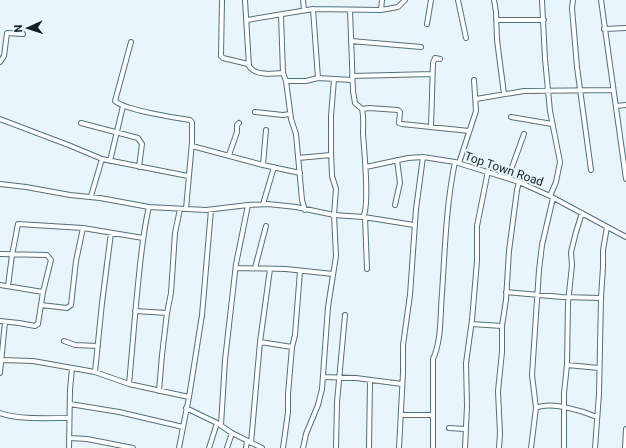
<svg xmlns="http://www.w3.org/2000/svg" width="626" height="448" font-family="Roboto,sans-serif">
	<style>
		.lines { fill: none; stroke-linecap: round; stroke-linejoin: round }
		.minor-casing { stroke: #50717e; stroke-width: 6 }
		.minor { stroke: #fff; stroke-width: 4 }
		.labels { text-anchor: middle; stroke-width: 4; stroke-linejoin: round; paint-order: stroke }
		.street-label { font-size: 12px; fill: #142227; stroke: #e8f6fc }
	</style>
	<rect width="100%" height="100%" fill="#e8f6fc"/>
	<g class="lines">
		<defs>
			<path id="minor" d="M222 0 221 56 223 58 248 64
				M245 0 249 66C255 76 273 74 283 73
				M303 0 304 10
				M458 0 466 38
				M494 0 496 12 497 40 504 94
				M542 0 545 59 550 111 560 162 556 182 550 196
				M573 0 572 8 577 67 591 170
				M601 0 626 179
				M313 9 318 78
				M381 10 382 0
				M281 15 283 73 286 81 291 119 296 134 302 200 305 210
				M247 20 313 9 381 10 398 7 405 0
				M496 20H544
				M427 24 431 0
				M604 29 626 28
				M351 41 421 47
				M131 42 115 101C125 110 176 118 190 120L192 122V142L186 209
				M0 62 4 56 7 33 23 34
				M352 76 432 74
				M286 81H306L318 78 352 80
				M476 99 524 91 613 90
				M616 106 626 105
				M362 109 369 108 398 110 400 112 399 123 402 124 469 131
				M255 112 283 115 290 114
				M511 117 552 124
				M0 119 71 146 102 159 188 176
				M81 123 138 138 142 144 139 167
				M431 127 433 63 435 58 440 59
				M192 146 263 165 300 173
				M229 155 237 132V125L239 123
				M298 158 331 155
				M110 161 123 106
				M459 163 476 111 474 80
				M263 165 266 130
				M366 167 408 158 423 157 455 162 519 182 550 196 626 237
				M508 178 524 134
				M0 184 26 187 70 195 100 198 149 207 206 210 248 205 268 204 296 207 334 215 363 217C370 206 364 149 363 134 363 125 364 117 362 109L355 103 353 91 350 10
				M91 196 102 159
				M263 204 274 167
				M395 205 400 183 397 160
				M364 217 414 225
				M365 217 367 269
				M0 254 47 255 51 260 43 292 38 324 35 326 19 323 0 321
				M236 268 286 269 333 274
				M255 268 266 226
				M0 285 43 292
				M8 286 12 255 18 224 83 228 143 238
				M506 292 562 297 601 298
				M41 305 67 308 71 305 76 261 83 228
				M135 311 167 313
				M472 324 502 326
				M64 341 75 345 98 346
				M260 342 292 347
				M2 360 33 361 95 372 129 384 189 397 179 448
				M567 365 599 368
				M95 372 102 303 111 233
				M0 373 5 322
				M323 377 356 378 402 384
				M129 384C133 341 136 299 141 256 143 240 145 223 149 207
				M159 391 162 355 167 313 171 293 175 233 180 209
				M189 397 202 315 211 210
				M70 404 119 412 183 427
				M186 408 217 423 232 433 262 448
				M536 408C551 401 583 411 597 417
				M0 413C19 420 48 418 69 418
				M401 415H433
				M221 425 225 360 236 264 248 205
				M449 428 465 429
				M70 438 87 439 133 448
				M251 443 260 342 270 269
				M69 448 70 390 72 368
				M209 448 217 423
				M227 448 232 433
				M246 448 247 441
				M283 448 288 412V394L292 347 295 335 300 271
				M303 448 306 434 318 405 322 389 328 307 336 256 334 215 336 189 332 176 331 151V116L334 79
				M336 448 337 402 345 315
				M369 448 370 380
				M399 448 403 373V345L410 295 416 209 423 157
				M433 448C433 418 433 389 433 359 442 339 440 314 442 293 445 249 446 205 455 162
				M465 448 467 406 466 363 472 320 477 261V226L488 171
				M499 448 500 434 498 391 502 352V326L506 300 509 251 517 190 519 182
				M531 448 536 408 532 375 539 270 542 245 553 198
				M564 448V393L567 365 568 303 572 265 571 252 576 232 582 213
				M595 448 599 394 601 298 603 267V250L607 227
				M625 448 626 429"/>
		</defs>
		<use href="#minor" class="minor-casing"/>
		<use href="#minor" class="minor"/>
	</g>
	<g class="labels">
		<g class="street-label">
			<text transform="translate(504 169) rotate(19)" y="4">Top Town Road</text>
		</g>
	</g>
	<g transform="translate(28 28) rotate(267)" stroke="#e8f6fc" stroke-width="3" paint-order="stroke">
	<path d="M0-3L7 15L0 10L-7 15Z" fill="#142227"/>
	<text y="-6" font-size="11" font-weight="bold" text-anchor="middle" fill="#142227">N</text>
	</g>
</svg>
